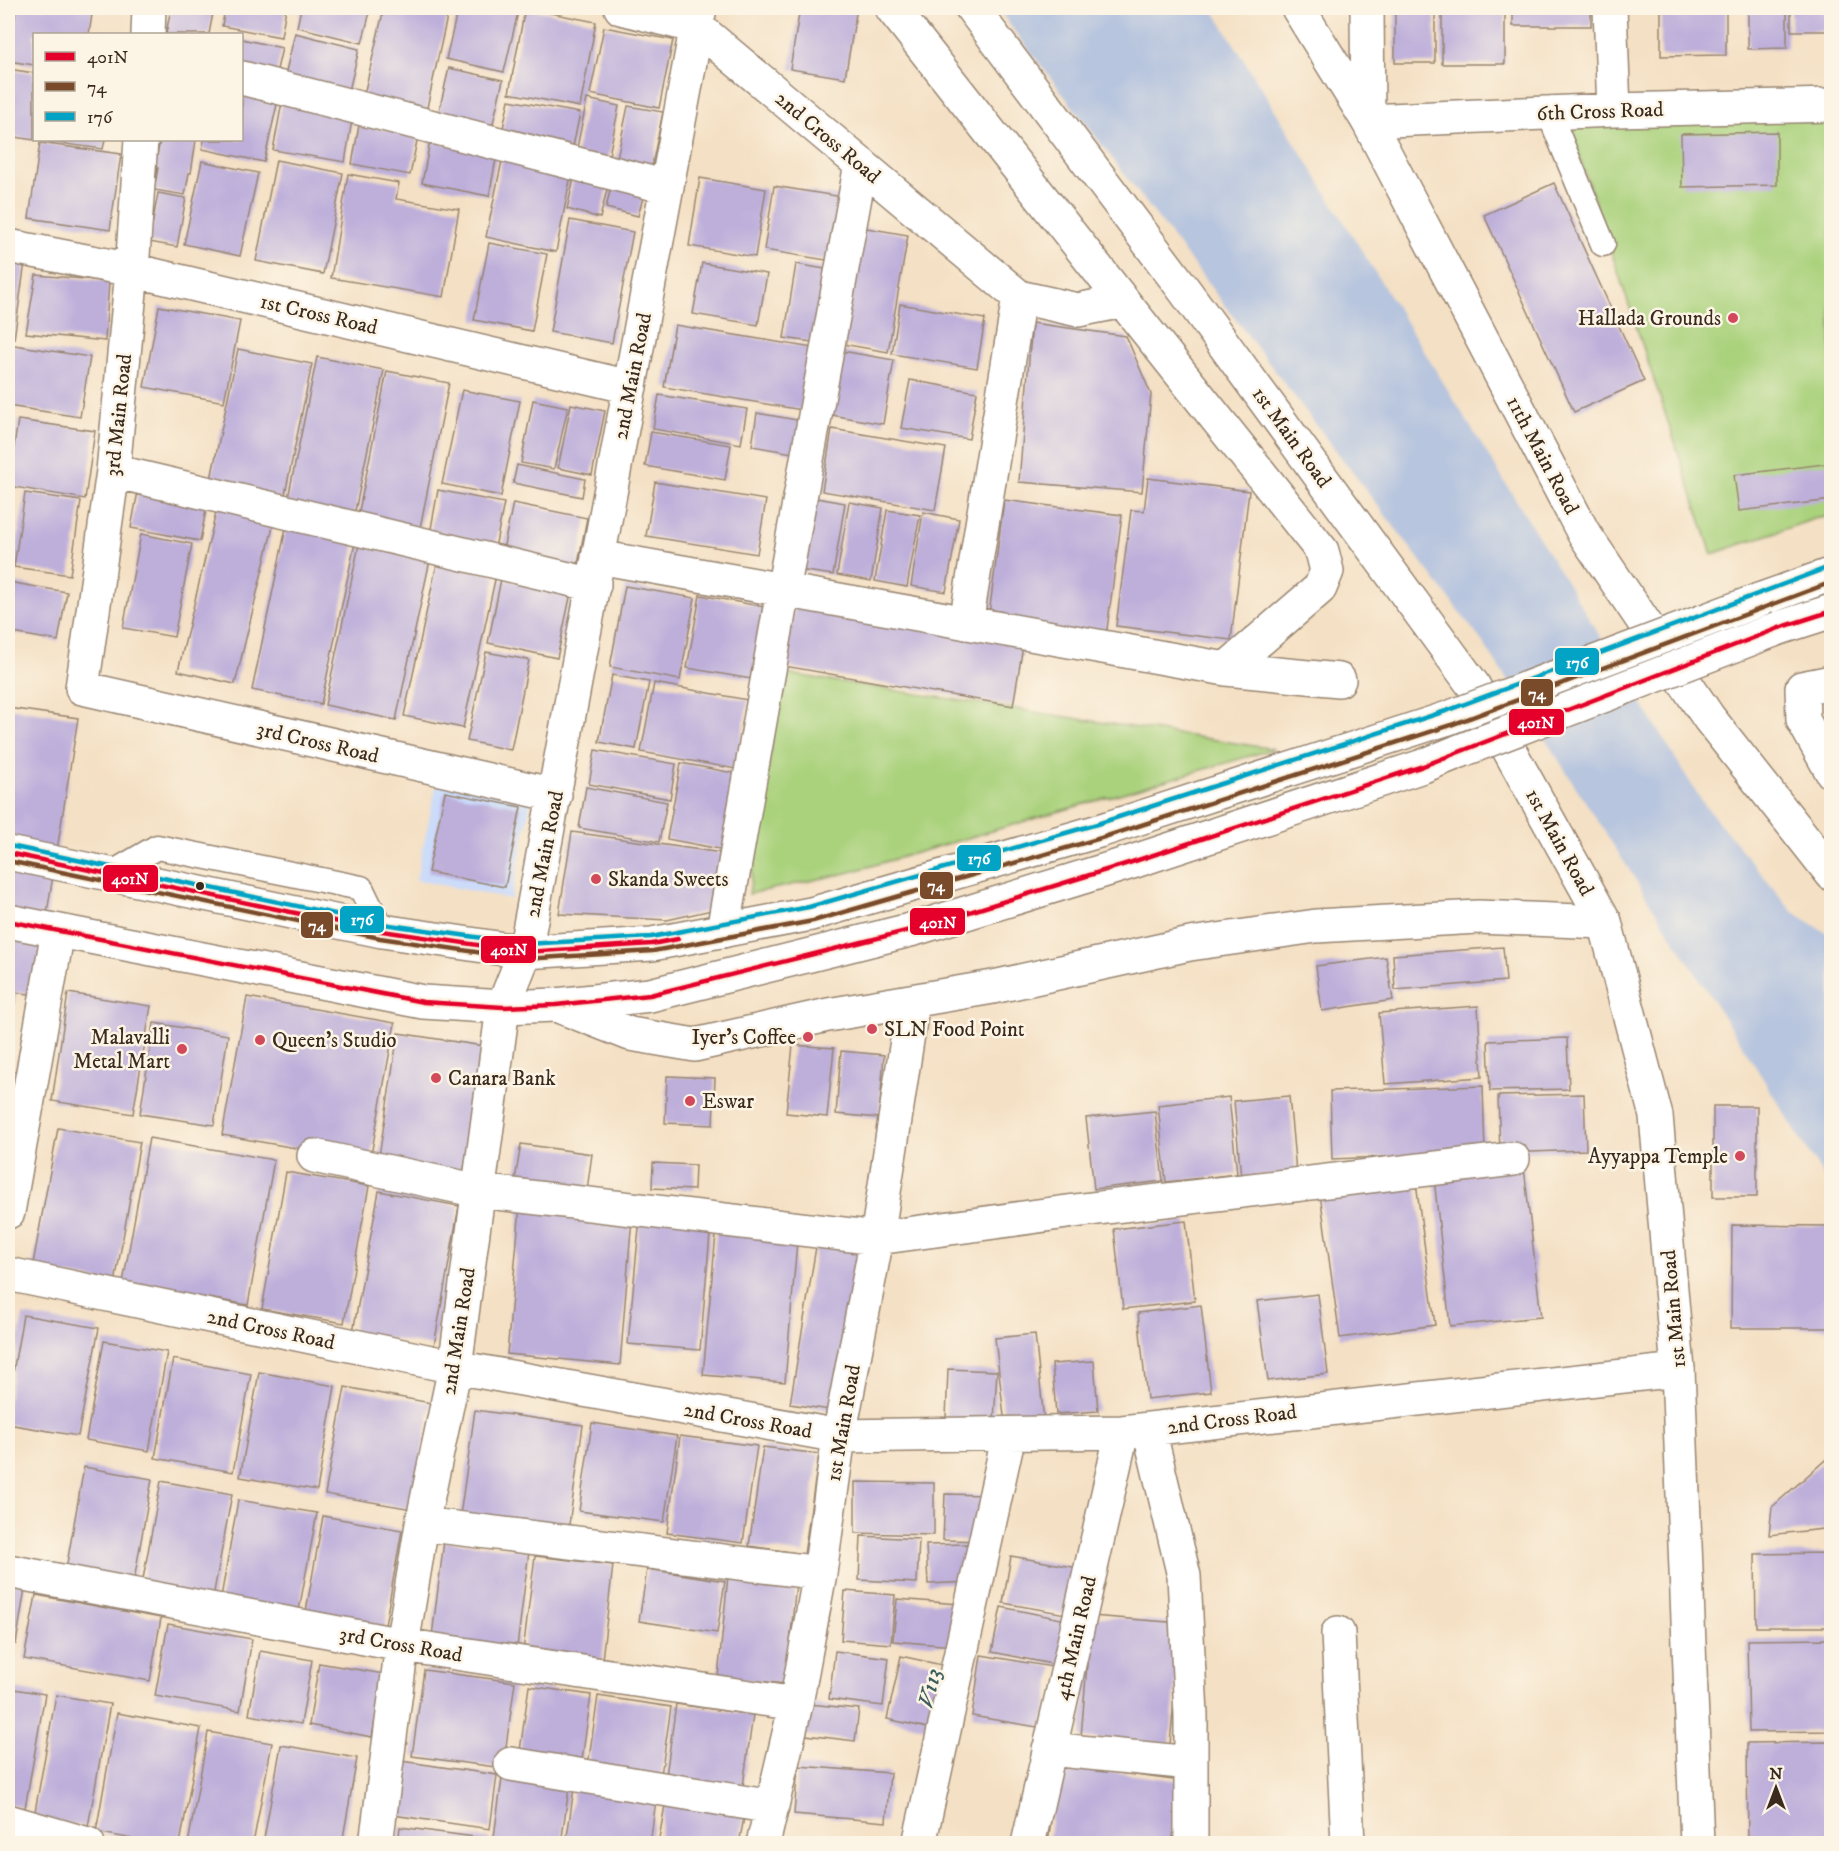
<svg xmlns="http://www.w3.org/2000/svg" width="1839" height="1851" font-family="'IM FELL DW Pica',serif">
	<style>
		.built { fill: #cbdbf9 }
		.industrial { fill: #b7c5de }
		.green { fill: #aad27d; stroke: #727e4e; stroke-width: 1.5 }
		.building { fill: #bdafda }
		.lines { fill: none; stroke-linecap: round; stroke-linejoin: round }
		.service-casing { stroke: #988571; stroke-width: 27 }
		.minor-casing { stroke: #988571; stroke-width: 36 }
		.secondary-casing { stroke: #988571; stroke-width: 36 }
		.service { stroke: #fff; stroke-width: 24 }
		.minor { stroke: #fff; stroke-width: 33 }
		.secondary { stroke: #fff; stroke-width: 33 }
		.secondary-bridge-casing { stroke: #988571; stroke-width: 36; stroke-linecap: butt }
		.secondary-bridge { stroke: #fff; stroke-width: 33 }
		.bus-1-casing { stroke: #fcf5e5; stroke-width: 9 }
		.bus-2-casing { stroke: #fcf5e5; stroke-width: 9 }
		.bus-3-casing { stroke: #fcf5e5; stroke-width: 9 }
		.bus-1 { stroke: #e4002b; stroke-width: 4.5 }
		.bus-2 { stroke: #7a4b2a; stroke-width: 4.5 }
		.bus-3 { stroke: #03a3c5; stroke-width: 4.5 }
		.poi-dot { fill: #d1495b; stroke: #fcf5e5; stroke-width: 2 }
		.bus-dot { fill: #3b2a1e; stroke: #fcf5e5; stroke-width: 2 }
		.labels { text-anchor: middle; stroke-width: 5; stroke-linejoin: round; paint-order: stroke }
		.street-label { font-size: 21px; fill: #3b2a1e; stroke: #fcf5e5 }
		.poi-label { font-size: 21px; fill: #3b2a1e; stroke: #fcf5e5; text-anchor: start }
		.water-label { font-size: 22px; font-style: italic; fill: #3d5e5e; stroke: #fcf5e5 }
		.line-badge { stroke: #fcf5e5; stroke-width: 2 }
		.badge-label { font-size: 16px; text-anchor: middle; font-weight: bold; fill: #fff }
	</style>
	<rect width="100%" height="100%" fill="#fcf5e5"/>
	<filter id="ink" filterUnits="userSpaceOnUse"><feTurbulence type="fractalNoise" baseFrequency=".0167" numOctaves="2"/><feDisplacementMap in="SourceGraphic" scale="12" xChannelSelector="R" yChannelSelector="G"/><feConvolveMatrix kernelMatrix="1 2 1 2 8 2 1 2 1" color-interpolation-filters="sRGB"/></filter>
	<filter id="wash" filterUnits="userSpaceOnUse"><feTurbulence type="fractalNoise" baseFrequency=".008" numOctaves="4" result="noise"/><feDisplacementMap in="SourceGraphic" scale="24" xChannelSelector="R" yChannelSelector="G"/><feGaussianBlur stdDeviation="1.35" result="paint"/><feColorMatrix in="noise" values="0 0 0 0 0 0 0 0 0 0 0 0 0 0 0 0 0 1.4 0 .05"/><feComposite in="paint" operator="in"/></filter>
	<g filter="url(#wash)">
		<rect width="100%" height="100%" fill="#f4e0c4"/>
		<path class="built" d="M437 782 531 801 511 899 416 880Z"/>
		<path class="industrial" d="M997 8H1212L1703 803 1792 911 1831 936V1188L1747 1053 1484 644Z"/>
		<path class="green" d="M1831 116V516L1814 519 1712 554 1567 119Z
			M782 673 1274 749 847 873 749 894Z"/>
		<g id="blocks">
			<path class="building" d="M16 8H93L89 34H34V65L8 61Z
				M171 8H214L209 34H166Z
				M225 8H286L281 37 222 26Z
				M301 8H371L362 43 297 27Z
				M384 8H449L426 112 363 99Z
				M458 8H519L504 72 446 59Z
				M525 8 596 22 580 107 509 93Z
				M800 8H857L845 78 790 69Z
				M1395 8H1435V63H1395Z
				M1442 8H1505V64H1442Z
				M1513 8H1591V26H1513Z
				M1661 8H1726V55L1661 56Z
				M1748 8H1787V48L1748 49Z
				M1791 8H1832V31H1791Z
				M604 27 673 40 659 108 590 94Z
				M295 33 359 49 348 95 284 80Z
				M242 39 282 48 276 74 242 67Z
				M449 68 503 80 491 132 437 120Z
				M8 69 34 73V140L8 136Z
				M242 92 278 100 264 162 202 149 204 140H242Z
				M587 99 619 106 608 160 576 153Z
				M509 100 580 113 572 151 501 137Z
				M282 102 353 114 345 162 273 150Z
				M628 106 663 112 651 170 616 163Z
				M359 125 418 136 410 175 352 164Z
				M1777 132V185L1682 187 1681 134Z
				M44 140H105L103 149 43 141Z
				M160 140H196L191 173H189L185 195 154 190 158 168 155 167Z
				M430 141 497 154 489 196 422 183Z
				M40 143 121 154 110 230 29 218Z
				M503 156 572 170 556 252 486 237Z
				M276 160 343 173 323 274 256 261Z
				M202 161 258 173 240 256 184 244Z
				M348 174 399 183 396 199 459 209 444 297 331 278Z
				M575 174 609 181 600 218 567 209Z
				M700 178 766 189 755 257 689 246Z
				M612 182 645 190 638 216 606 208Z
				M1554 183 1644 381 1574 412 1484 215Z
				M774 186 843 197 832 261 764 250Z
				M158 193 186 198 177 247 149 242Z
				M570 220 633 232 612 343 550 332Z
				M855 226 908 235 888 352 836 343Z
				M489 243 547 254 532 331 474 320Z
				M8 259 25 262 14 339 8 338Z
				M702 263 767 274 758 325 693 314Z
				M796 264 831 270 819 343 784 338Z
				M36 275 109 281 105 341 26 333Z
				M900 304 985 319 977 368 892 354Z
				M159 306 240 321 224 402 144 387Z
				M1032 323 1126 336 1151 394 1142 492 1019 482Z
				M675 325 813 348 802 410 664 387Z
				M8 344 90 357 80 417 8 406Z
				M238 349 312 364 284 499 210 484Z
				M842 351 894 360 883 424 831 415Z
				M317 357 384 370 354 516 287 503Z
				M387 371 449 383 419 533 357 521Z
				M910 380 977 392 969 439 901 428Z
				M462 390 520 401 501 496 442 484Z
				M659 395 747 409 741 444 653 429Z
				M533 400 568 407 554 469 521 463Z
				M571 404 605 411 592 475 558 468Z
				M757 413 803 421 798 454 752 446Z
				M18 420 95 431 85 499 8 486Z
				M832 429 946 448 935 510 822 491Z
				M651 432 731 445 725 480 645 466Z
				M1832 463V500L1739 511 1734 475Z
				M517 465 585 479 582 497 513 483Z
				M1148 478 1249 491 1231 640 1116 626 1131 510 1144 511Z
				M655 482 766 500 757 554 646 536Z
				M139 486 208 500 200 541 131 528Z
				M438 490 504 503 495 548 430 534Z
				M25 493 81 501 70 575 14 567Z
				M811 497 845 503 833 575 799 570Z
				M1004 500 1122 515 1106 637 988 622Z
				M849 502 883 508 871 581 837 575Z
				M513 503 587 518 576 574 501 559Z
				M218 504 275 518 235 684 178 671Z
				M887 510 920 515 907 587 875 581Z
				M923 512 959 519 946 592 911 586Z
				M287 523 356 538 321 704 252 690Z
				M141 534 192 544 174 637 123 628Z
				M359 545 430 560 396 720 325 705Z
				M437 563 496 575 463 728 404 716Z
				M501 579 571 593 557 658 488 643Z
				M8 582 67 592 58 641 8 632Z
				M625 586 695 598 680 680 610 667Z
				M700 595 770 608 757 680 687 668Z
				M795 606 1023 646 1013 706 784 666Z
				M486 652 529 660 511 750 467 741Z
				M612 675 649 682 636 749 599 742Z
				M654 683 748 700 736 769 641 752Z
				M8 708 78 718 34 995 16 992 9 1039Z
				M595 750 676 764 670 799 589 784Z
				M681 763 739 774 725 850 667 839Z
				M586 787 667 802 659 842 579 828Z
				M445 792 521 807 505 887 428 872Z
				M572 832 729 854 721 908 667 920 559 914Z
				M1503 947 1506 981 1395 990 1393 955Z
				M1386 957 1393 1000 1322 1011 1316 966Z
				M68 993 151 1006 133 1114 52 1101Z
				M247 997 395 1023 370 1161 222 1135Z
				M1478 1006 1482 1077 1385 1084 1379 1013Z
				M154 1023 228 1035 214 1125 140 1114Z
				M398 1033 483 1046 463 1176 378 1163Z
				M1567 1038 1569 1089 1490 1091 1488 1041Z
				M793 1045 834 1048 827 1117 786 1113Z
				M841 1051 884 1055 879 1118 836 1114Z
				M667 1076 715 1078 713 1125 665 1123Z
				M1483 1086 1485 1153 1332 1159 1330 1091Z
				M1584 1094 1586 1150 1500 1153 1498 1096Z
				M1289 1096 1296 1172 1241 1178 1234 1101Z
				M1229 1097 1237 1174 1166 1182 1158 1105Z
				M1713 1106H1757V1197H1713Z
				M1155 1111 1163 1181 1094 1189 1086 1118Z
				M58 1128 140 1142 115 1283 32 1269Z
				M149 1138 274 1160 248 1305 123 1283Z
				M521 1144 592 1154 587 1190 515 1180Z
				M653 1163 695 1165 694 1190 652 1188Z
				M1524 1167 1541 1317 1450 1326 1434 1178Z
				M286 1172 369 1186 344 1323 262 1309Z
				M1416 1182 1435 1325 1340 1338 1320 1194Z
				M379 1191 459 1206 434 1346 353 1332Z
				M520 1206 632 1217 620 1365 507 1354Z
				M640 1217 711 1223 700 1350 628 1344Z
				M1186 1221 1195 1301 1123 1309 1114 1229Z
				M717 1223 798 1230 785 1382 703 1375Z
				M1732 1225 1830 1226V1328H1731Z
				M817 1241 863 1249 837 1411 790 1404Z
				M1318 1294 1328 1374 1268 1381 1257 1301Z
				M1201 1305 1211 1392 1147 1399 1138 1313Z
				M23 1315 99 1328 78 1436 8 1424V1401Z
				M1035 1334 1044 1421 1005 1425 995 1338Z
				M104 1341 167 1352 149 1451 86 1440Z
				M173 1359 251 1374 233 1472 155 1458Z
				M1094 1361 1098 1411 1056 1414 1052 1364Z
				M948 1369 997 1371 994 1421 946 1419Z
				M259 1372 335 1386 317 1490 240 1477Z
				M345 1387 431 1403 412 1509 325 1494Z
				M475 1410 583 1425 567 1539 459 1523Z
				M592 1423 677 1436 664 1522 579 1511Z
				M680 1436 757 1446 743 1543 667 1533Z
				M763 1447 819 1454 804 1554 749 1546Z
				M1832 1454V1528L1769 1535 1772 1507Z
				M84 1467 152 1479 133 1586 65 1575Z
				M161 1481 232 1494 212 1603 141 1590Z
				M855 1482 934 1483V1535L855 1533Z
				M945 1494 985 1495 984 1541 943 1540Z
				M238 1500 317 1513 298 1616 220 1603Z
				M323 1516 402 1530 384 1631 305 1617Z
				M861 1536 919 1539 917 1583 859 1580Z
				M444 1541 529 1551 516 1655 431 1644Z
				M968 1544 970 1582 928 1584 926 1545Z
				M1832 1553V1627H1756L1755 1554Z
				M535 1556 613 1565 602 1660 523 1651Z
				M1011 1556 1079 1568 1071 1615 1003 1603Z
				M647 1569 725 1581 717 1633 639 1621Z
				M728 1576 796 1583 786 1684 718 1677Z
				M8 1579 26 1582 16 1644 8 1643Z
				M845 1591 895 1595 891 1644 841 1640Z
				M36 1595 161 1618 150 1681 24 1659Z
				M897 1599 958 1604 954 1646 893 1641Z
				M1001 1607 1071 1621 1062 1666 992 1652Z
				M1091 1616 1181 1623 1170 1744 1081 1737Z
				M168 1624 252 1639 240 1711 155 1696Z
				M1832 1639V1731L1749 1732 1747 1640Z
				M260 1651 312 1660 301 1724 249 1715Z
				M835 1651 889 1658 883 1706 829 1699Z
				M981 1655 1053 1667 1043 1728 972 1716Z
				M901 1656 951 1667 937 1730 887 1719Z
				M319 1663 384 1674 372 1737 309 1725Z
				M424 1670 515 1682 503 1768 412 1756Z
				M529 1686 591 1695 581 1767 519 1758Z
				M8 1688 45 1694 25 1808 8 1804Z
				M56 1695 110 1704 88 1827 34 1817Z
				M598 1696 671 1707 660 1782 587 1772Z
				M676 1704 753 1715 742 1793 665 1783Z
				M809 1704 859 1709 855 1741 806 1735Z
				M117 1713 201 1728 180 1844H159L96 1832Z
				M208 1732 272 1743 253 1844H188Z
				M1832 1742V1844H1748L1747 1743Z
				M281 1745 357 1758 342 1844H263Z
				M401 1761 497 1775 490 1829 393 1815Z
				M1058 1765 1181 1781 1172 1844H1048Z
				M798 1766 890 1773 886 1822 794 1814Z
				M503 1771 570 1781 561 1844H493Z
				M575 1781 657 1793 650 1844H566Z
				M667 1794 746 1807 739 1844H658Z
				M400 1827 489 1839 488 1844H398Z"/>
		</g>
	</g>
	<g filter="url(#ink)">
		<use href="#blocks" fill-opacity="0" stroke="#988571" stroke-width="1.5"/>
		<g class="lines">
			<defs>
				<path id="service" d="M1549 113 1603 244
					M109 875 157 847 361 888 382 931"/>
				<path id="minor" d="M621 8 697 27 1019 297 1078 310 1123 301 892 8
					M1367 8 1368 121 1614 110 1832 105
					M1610 8 1614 110
					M148 34 149 8
					M242 78 667 187
					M141 140 132 270 113 471 82 688 555 795
					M8 246 132 270 630 387
					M1123 301 1322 551 1327 571 1320 588 1226 669
					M113 471 594 585
					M598 557 1226 669 1339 680
					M966 623 1019 297
					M1832 682 1802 688 1803 720 1832 772
					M723 931 783 591 861 164
					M556 1005 630 1034 695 1045 828 1015 993 987 1190 944 1316 926 1478 917 1605 922
					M314 1156 479 1191 877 1238 1082 1210 1513 1159
					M8 1212 58 931
					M8 1274 455 1367 839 1436 1122 1432 1678 1370
					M1149 1429 1184 1576 1191 1715V1844
					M422 1524 820 1573
					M8 1571 402 1645 796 1704
					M1338 1633 1348 1844
					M1049 1749 1191 1763
					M511 1764 772 1807
					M8 1821 88 1844
					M376 1844 402 1645 422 1524 455 1367 503 1007 525 952 700 8
					M763 1844 796 1704 820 1573 839 1436 877 1238 913 1001
					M919 1844 1009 1434
					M1028 1844 1122 1432"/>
				<path id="secondary" d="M972 8 1182 287 1473 685 1605 922 1656 1116 1678 1370 1697 1844
					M1298 8 1368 121 1583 532 1709 718 1832 874
					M1759 600 1832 574
					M1779 628 1832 611
					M8 853 382 931 525 952 652 944 811 914 1099 831 1448 718
					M8 921 423 1002 503 1007 556 1005 650 995 914 929 1132 862 1423 766 1460 751"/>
			</defs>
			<use href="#service" class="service-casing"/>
			<use href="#minor" class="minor-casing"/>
			<use href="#secondary" class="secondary-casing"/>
			<use href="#service" class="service"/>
			<use href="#minor" class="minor"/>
			<use href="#secondary" class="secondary"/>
			<defs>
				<path id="secondary-bridge" d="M1448 718 1759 600
					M1460 751 1779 628"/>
			</defs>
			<use href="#secondary-bridge" class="secondary-bridge-casing"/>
			<use href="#secondary-bridge" class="secondary-bridge"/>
			<defs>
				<path id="bus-1" d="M8 853 382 931 525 952 652 944 678 939
					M8 921 423 1002 503 1007 556 1005 650 995 914 929 1132 862 1423 766 1779 628 1832 611"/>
				<path id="bus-2" d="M8 861 380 938 524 959 653 951 813 921 1101 838 1451 725 1832 582"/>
				<path id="bus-3" d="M10 846 383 924 525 944 651 937 809 907 1097 824 1446 711 1829 567"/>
			</defs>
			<use href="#bus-1" class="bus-1-casing"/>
			<use href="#bus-2" class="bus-2-casing"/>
			<use href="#bus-3" class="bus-3-casing"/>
			<use href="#bus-1" class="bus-1"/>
			<use href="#bus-2" class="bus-2"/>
			<use href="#bus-3" class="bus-3"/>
		</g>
	</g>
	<g class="poi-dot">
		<circle cx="1733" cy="318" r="6"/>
		<circle cx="596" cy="879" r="6"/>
		<circle cx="872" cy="1029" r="6"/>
		<circle cx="808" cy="1037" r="6"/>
		<circle cx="260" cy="1040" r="6"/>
		<circle cx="182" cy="1049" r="6"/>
		<circle cx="436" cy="1078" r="6"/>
		<circle cx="690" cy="1101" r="6"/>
		<circle cx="1740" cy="1156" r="6"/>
	</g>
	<circle class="bus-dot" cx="200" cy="886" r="5"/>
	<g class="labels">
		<g class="street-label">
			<text transform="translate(1600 111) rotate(-2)" y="7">6th Cross Road</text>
			<text transform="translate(828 137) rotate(40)" y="7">2nd Cross Road</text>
			<text transform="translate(319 314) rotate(13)" y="7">1st Cross Road</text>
			<text transform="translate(632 376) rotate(-79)" y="7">2nd Main Road</text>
			<text transform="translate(118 415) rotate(-84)" y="7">3rd Main Road</text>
			<text transform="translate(1292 437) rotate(54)" y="7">1st Main Road</text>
			<text transform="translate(1543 455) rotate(62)" y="7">11th Main Road</text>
			<text transform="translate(318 742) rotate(13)" y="7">3rd Cross Road</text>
			<text transform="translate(1560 842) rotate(61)" y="7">1st Main Road</text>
			<text transform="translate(544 854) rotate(-79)" y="7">2nd Main Road</text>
			<text transform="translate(1673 1309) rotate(-95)" y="7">1st Main Road</text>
			<text transform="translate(271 1329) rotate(12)" y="7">2nd Cross Road</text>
			<text transform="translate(458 1331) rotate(-81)" y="7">2nd Main Road</text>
			<text transform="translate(1232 1419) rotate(-7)" y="7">2nd Cross Road</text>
			<text transform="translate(748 1420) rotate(10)" y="7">2nd Cross Road</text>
			<text transform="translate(843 1423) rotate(-80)" y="7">1st Main Road</text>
			<text transform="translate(1075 1638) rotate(-77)" y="7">4th Main Road</text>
			<text transform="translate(401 1644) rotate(10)" y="7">3rd Cross Road</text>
		</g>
		<g class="poi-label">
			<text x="1721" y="325" text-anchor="end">Hallada Grounds</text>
			<text x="608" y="886">Skanda Sweets</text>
			<text x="884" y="1036">SLN Food Point</text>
			<text x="170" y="1044" text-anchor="end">Malavalli<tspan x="170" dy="24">Metal Mart</tspan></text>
			<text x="796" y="1044" text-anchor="end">Iyer's Coffee</text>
			<text x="272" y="1047">Queen's Studio</text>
			<text x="448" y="1085">Canara Bank</text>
			<text x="702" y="1108">Eswar</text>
			<text x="1728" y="1163" text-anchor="end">Ayyappa Temple</text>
		</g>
		<g class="water-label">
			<text transform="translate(929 1688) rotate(-76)" y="8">V113</text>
		</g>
	</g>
	<g class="line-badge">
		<rect x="1554" y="647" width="46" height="29" rx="6" fill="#03a3c5"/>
		<rect x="1520" y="678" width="34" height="29" rx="6" fill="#7a4b2a"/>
		<rect x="1508" y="708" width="57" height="28" rx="6" fill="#e4002b"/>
		<rect x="956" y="844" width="46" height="28" rx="6" fill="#03a3c5"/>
		<rect x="102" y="864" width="57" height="29" rx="6" fill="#e4002b"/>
		<rect x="919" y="871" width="35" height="29" rx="6" fill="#7a4b2a"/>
		<rect x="339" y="905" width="46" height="29" rx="6" fill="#03a3c5"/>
		<rect x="909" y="907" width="57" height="29" rx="6" fill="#e4002b"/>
		<rect x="300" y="911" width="34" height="28" rx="6" fill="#7a4b2a"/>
		<rect x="480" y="935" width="57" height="29" rx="6" fill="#e4002b"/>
	</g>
	<g class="badge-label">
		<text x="1577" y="668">176</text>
		<text x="1537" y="699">74</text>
		<text x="1536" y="728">401N</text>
		<text x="979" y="864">176</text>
		<text x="130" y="884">401N</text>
		<text x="936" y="891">74</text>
		<text x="362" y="925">176</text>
		<text x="938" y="928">401N</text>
		<text x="317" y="931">74</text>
		<text x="509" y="955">401N</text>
	</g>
	<rect width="1839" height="1851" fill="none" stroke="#fcf5e5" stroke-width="30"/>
	<rect x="33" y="33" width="210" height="108" fill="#fcf5e5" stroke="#afa495" stroke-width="1.5"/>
	<rect x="45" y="52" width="30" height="9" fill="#e4002b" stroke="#afa495" stroke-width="1.5"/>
	<text x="87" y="63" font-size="18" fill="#3b2a1e">401N</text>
	<rect x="45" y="82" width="30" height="9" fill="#7a4b2a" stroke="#afa495" stroke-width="1.5"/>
	<text x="87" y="93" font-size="18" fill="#3b2a1e">74</text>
	<rect x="45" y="112" width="30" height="9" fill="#03a3c5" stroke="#afa495" stroke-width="1.5"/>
	<text x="87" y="123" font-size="18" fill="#3b2a1e">176</text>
	<g transform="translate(1776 1788)" stroke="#fcf5e5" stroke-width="4.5" paint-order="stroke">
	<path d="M0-4.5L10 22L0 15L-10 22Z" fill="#3b2a1e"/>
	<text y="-9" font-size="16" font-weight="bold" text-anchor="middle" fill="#3b2a1e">N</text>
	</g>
</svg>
